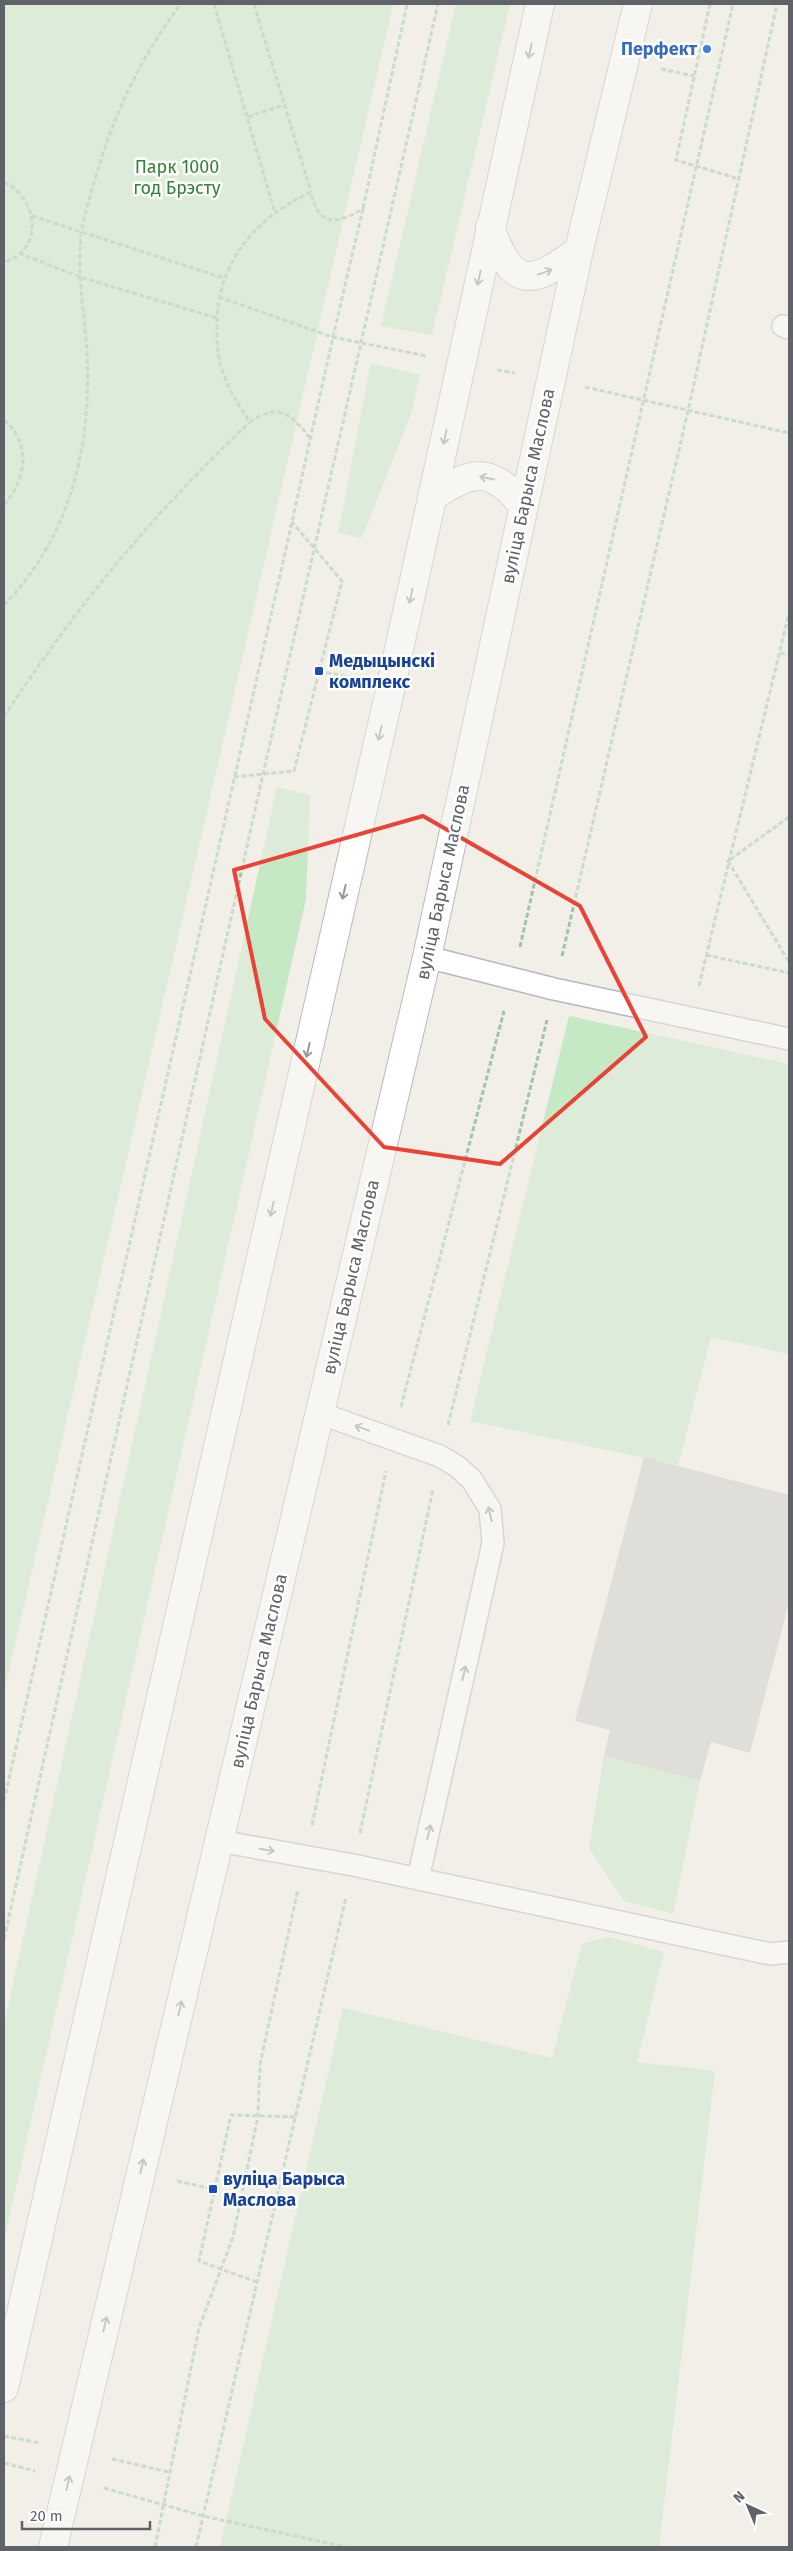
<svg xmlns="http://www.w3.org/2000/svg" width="793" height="2551" font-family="'Fira Sans',sans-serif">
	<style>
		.green { fill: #c5e8c5 }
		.building { fill: #cccac5 }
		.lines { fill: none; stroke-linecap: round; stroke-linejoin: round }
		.lane-casing { stroke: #b5b8bc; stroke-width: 24 }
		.secondary-casing { stroke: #b6babf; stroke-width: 30 }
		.path { stroke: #9cc7a9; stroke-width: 3; stroke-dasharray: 5 2.5; stroke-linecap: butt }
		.lane { stroke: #fff; stroke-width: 21 }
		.secondary { stroke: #fff; stroke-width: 28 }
		.oneway { stroke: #979a9d }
		.marked { fill: none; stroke: #ea4335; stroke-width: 4; stroke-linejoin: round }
		.shop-dot { fill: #3f7fe0; stroke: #fff; stroke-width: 2 }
		.transit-dot { fill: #1a4fb4; stroke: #fff; stroke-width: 2 }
		.labels { text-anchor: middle; stroke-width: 5; stroke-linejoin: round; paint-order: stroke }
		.shop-label { font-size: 18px; font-weight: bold; fill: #366cbe; stroke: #fff; text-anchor: end }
		.park-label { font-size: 18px; fill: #348238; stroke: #fff }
		.street-label { font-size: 18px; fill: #5f6368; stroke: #fff }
		.transit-label { font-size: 18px; font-weight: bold; fill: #164399; stroke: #fff; text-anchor: start }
	</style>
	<rect width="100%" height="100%" fill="#f1efe8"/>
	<path class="green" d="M4 4H393L4 1692Z
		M456 4H510L432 335 381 326Z
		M371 363 420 375 411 414 362 538 338 533Z
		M277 787 310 795 306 899 4 2241V2025Z
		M569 1016 789 1064V1354L711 1337 678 1465 470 1421Z
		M604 1756 700 1781 673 1914 624 1901 589 1848Z
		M609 1937 664 1952 637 2062 715 2071 659 2547H220L343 2008 552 2058 582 1944Z"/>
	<path class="building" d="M644 1457 789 1495V1602L750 1753 711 1742 700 1781 604 1756 610 1730 575 1721Z"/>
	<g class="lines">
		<defs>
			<path id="lane" d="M783 326 789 328
				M427 957 554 989 789 1039
				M319 1413 440 1456 458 1467 472 1480 490 1509 493 1543 418 1879
				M219 1841 353 1865 770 1954 789 1952"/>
			<path id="secondary" d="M490 227C512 289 531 287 579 250
				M432 497C473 470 491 465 524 507
				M4 2388 391 686 540 4
				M53 2547 427 957 579 250 638 4"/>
		</defs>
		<use href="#lane" class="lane-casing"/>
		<use href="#secondary" class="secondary-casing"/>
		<path class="path" d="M214 4 275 213
			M254 4 311 192
			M710 4 676 160 739 179
			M661 69 694 76
			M248 117 284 105
			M4 182C38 198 45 250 4 262
			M363 208 407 4
			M32 216 224 278
			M19 253 80 277 217 318
			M219 297 332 337 427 356
			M497 370 515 373
			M585 387 789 433
			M4 420C32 444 26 480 4 505
			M4 605C71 536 92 445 87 351 84 312 77 273 81 234 84 216 89 200 94 183 112 118 140 57 181 4
			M780 653 789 655
			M319 671 355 678
			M4 717C74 609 156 510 250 422
			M234 777 294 771 342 581 292 522
			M789 817 728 861 789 962
			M520 947 733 4
			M706 955 789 973
			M562 956 688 411 777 4
			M699 986 789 613
			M401 1407 504 1011
			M448 1425 547 1020
			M4 1801 292 522C315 417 338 313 363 209 335 225 319 227 311 192 254 219 217 262 217 327 217 343 217 357 223 372 229 391 239 406 250 422 278 402 291 414 310 438
			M312 1825 386 1471
			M360 1833 433 1489
			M4 1939 263 774 438 4
			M177 2181 213 2189
			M257 2282 199 2261 231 2115 295 2117
			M4 2436 40 2443
			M112 2459 169 2472
			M4 2463 35 2471
			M104 2488 203 2516 346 2547
			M155 2547 199 2328 233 2237 258 2116 260 2064 298 1889
			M196 2547 346 1897"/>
		<use href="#lane" class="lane"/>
		<use href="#secondary" class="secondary"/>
	</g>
	<defs><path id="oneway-shaft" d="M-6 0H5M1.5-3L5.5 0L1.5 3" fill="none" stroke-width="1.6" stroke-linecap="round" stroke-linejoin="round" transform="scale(1.25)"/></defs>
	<g class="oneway">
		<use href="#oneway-shaft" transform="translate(530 51) rotate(103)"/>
		<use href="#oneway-shaft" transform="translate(545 272) rotate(-20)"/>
		<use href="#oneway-shaft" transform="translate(479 278) rotate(102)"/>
		<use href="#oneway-shaft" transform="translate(445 437) rotate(102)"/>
		<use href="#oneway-shaft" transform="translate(487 478) rotate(-168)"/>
		<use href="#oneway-shaft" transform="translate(411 596) rotate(102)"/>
		<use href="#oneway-shaft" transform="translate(380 733) rotate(103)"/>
		<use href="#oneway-shaft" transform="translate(344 892) rotate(103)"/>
		<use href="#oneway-shaft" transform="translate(308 1050) rotate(103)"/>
		<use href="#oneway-shaft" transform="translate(272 1209) rotate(103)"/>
		<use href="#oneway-shaft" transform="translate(362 1428) rotate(-160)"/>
		<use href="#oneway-shaft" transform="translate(490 1514) rotate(-103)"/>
		<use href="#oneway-shaft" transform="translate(464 1673) rotate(-77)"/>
		<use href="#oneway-shaft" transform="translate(429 1832) rotate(-77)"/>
		<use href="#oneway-shaft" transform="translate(267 1850) rotate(10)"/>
		<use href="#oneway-shaft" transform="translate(180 2008) rotate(-77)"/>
		<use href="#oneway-shaft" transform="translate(142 2166) rotate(-77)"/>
		<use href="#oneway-shaft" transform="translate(105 2324) rotate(-77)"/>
		<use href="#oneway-shaft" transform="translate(68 2483) rotate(-77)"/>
	</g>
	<path d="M0 0H793V2551H0ZM423 816 580 906 646 1037 500 1164 384 1147 265 1019 234 870Z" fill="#f1efe8" fill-opacity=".55" fill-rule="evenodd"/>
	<path class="marked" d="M423 816 580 906 646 1037 500 1164 384 1147 265 1019 234 870Z"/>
	<circle class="shop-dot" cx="707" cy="49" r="5"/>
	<g class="transit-dot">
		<rect x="314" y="666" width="10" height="10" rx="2.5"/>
		<rect x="208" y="2184" width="10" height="10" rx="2.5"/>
	</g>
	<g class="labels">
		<g class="shop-label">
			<text x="697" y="55">Перфект</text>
		</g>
		<g class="park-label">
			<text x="177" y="173">Парк 1000<tspan x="177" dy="21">год Брэсту</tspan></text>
		</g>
		<g class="street-label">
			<text transform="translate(528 486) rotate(-78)" y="6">вуліца Барыса Маслова</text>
			<text transform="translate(443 882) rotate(-78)" y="6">вуліца Барыса Маслова</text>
			<text transform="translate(351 1277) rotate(-77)" y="6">вуліца Барыса Маслова</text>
			<text transform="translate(259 1671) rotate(-77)" y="6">вуліца Барыса Маслова</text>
		</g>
		<g class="transit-label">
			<text x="329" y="667">Медыцынскі<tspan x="329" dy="21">комплекс</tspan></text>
			<text x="223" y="2185">вуліца Барыса<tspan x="223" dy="21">Маслова</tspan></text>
		</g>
	</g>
	<rect width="793" height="2551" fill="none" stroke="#5f6368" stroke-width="10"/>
	<g transform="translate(748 2506) rotate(316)" stroke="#ffffff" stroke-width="4" paint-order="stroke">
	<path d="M0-4L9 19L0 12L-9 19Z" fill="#5f6368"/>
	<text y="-8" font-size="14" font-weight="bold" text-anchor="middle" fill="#5f6368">N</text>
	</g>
	<path d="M22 2521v8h128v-8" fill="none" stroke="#5f6368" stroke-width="2.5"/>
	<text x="30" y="2521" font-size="15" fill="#5f6368" stroke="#ffffff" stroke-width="4" paint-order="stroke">20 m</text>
</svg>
